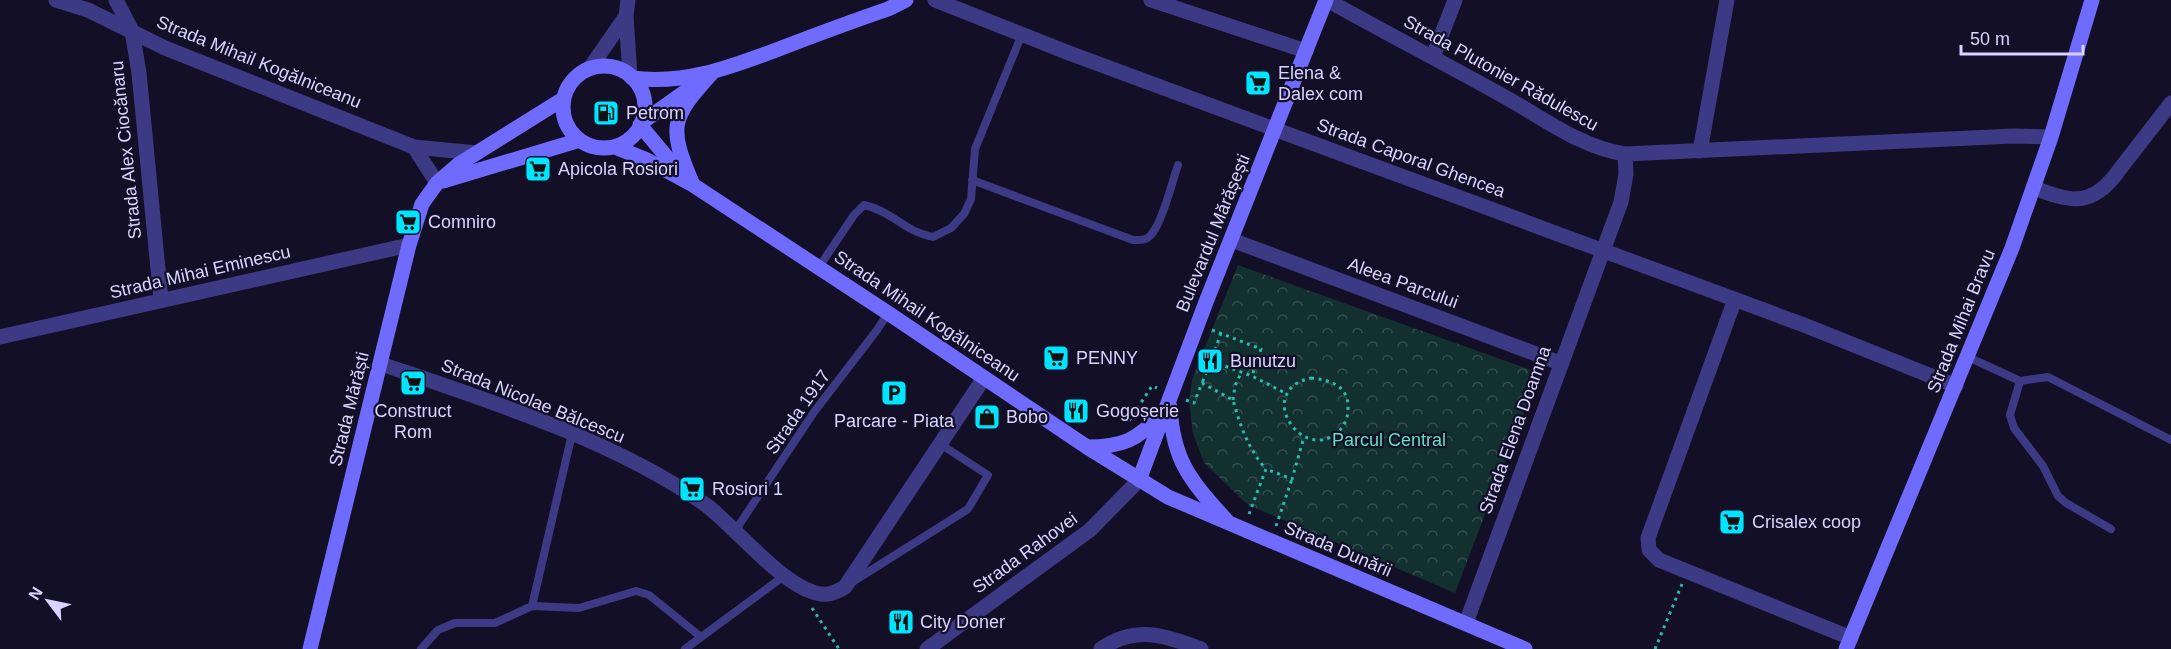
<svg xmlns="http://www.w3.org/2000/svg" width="2171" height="649" font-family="Arial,sans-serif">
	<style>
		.park { fill: url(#park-crowns) }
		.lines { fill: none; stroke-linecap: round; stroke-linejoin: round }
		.path { stroke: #2fb8b0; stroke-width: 3; stroke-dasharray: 3 4.5; stroke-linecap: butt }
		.lane { stroke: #3d3a85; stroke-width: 8 }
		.street { stroke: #3d3a85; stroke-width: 15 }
		.secondary { stroke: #6f6bff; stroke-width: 15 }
		.labels { text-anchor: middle; stroke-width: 4.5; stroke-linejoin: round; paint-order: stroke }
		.street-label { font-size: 18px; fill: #d9d4ff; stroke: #130f26 }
		.poi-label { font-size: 18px; fill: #d9d4ff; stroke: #130f26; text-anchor: start }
		.park-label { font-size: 18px; fill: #5fe0c0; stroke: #130f26 }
	</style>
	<defs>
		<pattern id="park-crowns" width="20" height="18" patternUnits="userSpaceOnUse" patternTransform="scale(1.5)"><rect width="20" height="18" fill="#12302f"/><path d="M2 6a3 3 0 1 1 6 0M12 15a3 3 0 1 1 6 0" fill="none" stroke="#344d4e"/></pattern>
	</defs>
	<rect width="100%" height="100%" fill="#130f26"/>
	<path class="park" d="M1238 265 1539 373 1455 593 1248 505 1204 463 1193 434 1189 402 1192 379Z"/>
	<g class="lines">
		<path class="path" d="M1212 330 1261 349 1252 376
			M1221 333 1211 361 1252 376 1287 394
			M1201 357 1211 361 1202 383
			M1311 378C1331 380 1349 386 1348 409 1348 417 1345 424 1340 430 1304 467 1252 391 1311 378Z
			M1186 400 1194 403 1202 383 1233 400C1240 425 1248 449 1266 469
			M1233 400 1235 386 1241 373
			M1129 421 1152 386 1157 388
			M1249 514 1266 469 1292 479 1304 437
			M1276 526 1292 479
			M812 608 839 649
			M1655 649 1682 584"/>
		<path class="lane" d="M972 180 1133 240C1140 240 1145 241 1150 236 1162 224 1172 182 1178 165
			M819 267 854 215 864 205C883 209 895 220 911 229 917 233 926 235 933 237L951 228 964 214 971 199 975 149 1022 34
			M1968 357 2020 381 2048 377 2171 440
			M2020 381 2010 415 2014 428 2043 466 2058 496 2066 503 2111 529
			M735 531 814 412 877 330 888 313
			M854 581 968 509 988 475 940 444
			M532 606 572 434
			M421 649 438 630 455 623H495L532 606 579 608 636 591 649 595 701 637
			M685 649 784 576"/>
		<path class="street" d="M56 0 88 10 165 48 414 147 477 153
			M116 0 132 31 139 73 161 300
			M628 0 626 16 630 76
			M935 0 1069 53 1804 325 1956 386
			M1151 0 1306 51
			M1327 0C1386 33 1446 64 1505 97 1543 118 1582 148 1625 154L2013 136 2051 137
			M1433 57 1455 0
			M590 68 626 16
			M414 147 437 183
			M1700 151 1727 0
			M2034 188C2067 200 2088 208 2113 178L2171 103
			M1232 240 1560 363
			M1735 299 1648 538 1649 550 1659 560 1851 638
			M0 337 409 245
			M381 364C487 400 614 440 706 505 735 526 791 598 828 594 835 593 840 590 845 587L984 378
			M1466 623 1621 202 1626 174 1625 154
			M927 649 1090 530 1139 480
			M1101 649C1135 625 1165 635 1201 649"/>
		<path class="secondary" d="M563 107a41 41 0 1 1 82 0a41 41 0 1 1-82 0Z
			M632 78C687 85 733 66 784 47 818 34 853 21 888 9L906 0
			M641 123 693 86
			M640 125 680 173
			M615 147 647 160 693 185 888 313 1087 447 1168 497 1525 649
			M443 181 580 140
			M693 185C668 126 670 119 713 72
			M1170 407C1173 462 1191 481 1227 521
			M1087 447C1122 447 1138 440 1161 414
			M1139 480 1206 302 1326 0
			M310 649 409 245 422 204 437 183 459 164 563 99
			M1846 649 2012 248 2051 137 2092 0"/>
	</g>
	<defs>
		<symbol id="supermarket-square" viewBox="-11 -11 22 22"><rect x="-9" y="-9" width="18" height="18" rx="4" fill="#00e5ff" stroke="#130f26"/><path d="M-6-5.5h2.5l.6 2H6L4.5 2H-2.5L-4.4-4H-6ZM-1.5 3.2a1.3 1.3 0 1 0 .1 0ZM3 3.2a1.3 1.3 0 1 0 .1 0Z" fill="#111"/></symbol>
		<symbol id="fuel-square" viewBox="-11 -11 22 22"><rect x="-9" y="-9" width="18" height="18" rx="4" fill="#00e5ff" stroke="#130f26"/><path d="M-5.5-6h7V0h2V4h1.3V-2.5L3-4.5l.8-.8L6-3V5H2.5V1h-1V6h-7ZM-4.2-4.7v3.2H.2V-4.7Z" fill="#111"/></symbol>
		<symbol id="restaurant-square" viewBox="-11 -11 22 22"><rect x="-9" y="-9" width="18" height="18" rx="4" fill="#00e5ff" stroke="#130f26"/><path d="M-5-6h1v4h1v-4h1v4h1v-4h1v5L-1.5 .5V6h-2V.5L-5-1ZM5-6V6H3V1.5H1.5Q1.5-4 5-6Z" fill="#111"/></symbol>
		<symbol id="parking-square" viewBox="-11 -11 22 22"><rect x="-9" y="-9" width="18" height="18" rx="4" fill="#00e5ff" stroke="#130f26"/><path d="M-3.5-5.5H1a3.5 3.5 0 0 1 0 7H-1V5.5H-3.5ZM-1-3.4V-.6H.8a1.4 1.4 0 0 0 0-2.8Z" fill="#111"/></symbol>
		<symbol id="shop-square" viewBox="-11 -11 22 22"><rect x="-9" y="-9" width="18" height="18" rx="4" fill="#00e5ff" stroke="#130f26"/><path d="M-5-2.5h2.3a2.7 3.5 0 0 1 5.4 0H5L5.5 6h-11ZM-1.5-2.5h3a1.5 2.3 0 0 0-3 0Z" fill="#111"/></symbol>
	</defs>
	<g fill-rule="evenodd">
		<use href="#supermarket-square" x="1243" y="68" width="30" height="30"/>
		<use href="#fuel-square" x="591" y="98" width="30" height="30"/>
		<use href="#supermarket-square" x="523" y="154" width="30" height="30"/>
		<use href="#supermarket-square" x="393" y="207" width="30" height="30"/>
		<use href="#supermarket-square" x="1041" y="343" width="30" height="30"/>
		<use href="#restaurant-square" x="1195" y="346" width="30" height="30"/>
		<use href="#supermarket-square" x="398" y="368" width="30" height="30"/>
		<use href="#parking-square" x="879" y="378" width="30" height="30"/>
		<use href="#restaurant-square" x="1061" y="396" width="30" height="30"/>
		<use href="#shop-square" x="972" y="402" width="30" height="30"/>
		<use href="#supermarket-square" x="677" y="474" width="30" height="30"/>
		<use href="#supermarket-square" x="1717" y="507" width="30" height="30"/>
		<use href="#restaurant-square" x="886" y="607" width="30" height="30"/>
	</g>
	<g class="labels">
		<g class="street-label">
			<text transform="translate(259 62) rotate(22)" y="6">Strada Mihail Kogălniceanu</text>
			<text transform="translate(1501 73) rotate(29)" y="6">Strada Plutonier Rădulescu</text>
			<text transform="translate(126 150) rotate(-96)" y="6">Strada Alex Ciocănaru</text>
			<text transform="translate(1411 158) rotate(20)" y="6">Strada Caporal Ghencea</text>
			<text transform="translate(1213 233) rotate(-68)" y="6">Bulevardul Mărășești</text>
			<text transform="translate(200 272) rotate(-13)" y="6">Strada Mihai Eminescu</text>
			<text transform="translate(1403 283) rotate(20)" y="6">Aleea Parcului</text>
			<text transform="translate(927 316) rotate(34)" y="6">Strada Mihail Kogălniceanu</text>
			<text transform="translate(1961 321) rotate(-68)" y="6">Strada Mihai Bravu</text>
			<text transform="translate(533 401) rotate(22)" y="6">Strada Nicolae Bălcescu</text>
			<text transform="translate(349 409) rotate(-76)" y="6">Strada Mărăști</text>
			<text transform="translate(798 412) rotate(-55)" y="6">Strada 1917</text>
			<text transform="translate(1515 430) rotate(-70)" y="6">Strada Elena Doamna</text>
			<text transform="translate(1338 549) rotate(23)" y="6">Strada Dunării</text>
			<text transform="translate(1025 553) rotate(-36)" y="6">Strada Rahovei</text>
		</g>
		<g class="poi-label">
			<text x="1278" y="79">Elena &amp;<tspan x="1278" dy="21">Dalex com</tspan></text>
			<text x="626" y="119">Petrom</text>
			<text x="558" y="175">Apicola Rosiori</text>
			<text x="428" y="228">Comniro</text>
			<text x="1076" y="364">PENNY</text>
			<text x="1230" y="367">Bunutzu</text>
			<text x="413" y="417" text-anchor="middle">Construct<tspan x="413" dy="21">Rom</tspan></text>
			<text x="1096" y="417">Gogoșerie</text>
			<text x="1006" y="423">Bobo</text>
			<text x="894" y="427" text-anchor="middle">Parcare - Piata</text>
			<text x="712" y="495">Rosiori 1</text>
			<text x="1752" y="528">Crisalex coop</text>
			<text x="920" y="628">City Doner</text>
		</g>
		<g class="park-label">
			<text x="1389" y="446">Parcul Central</text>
		</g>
	</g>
	<g transform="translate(48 601) rotate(302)" stroke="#130f26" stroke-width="4.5" paint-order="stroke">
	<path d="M0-4.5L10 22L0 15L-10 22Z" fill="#d9d4ff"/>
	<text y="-9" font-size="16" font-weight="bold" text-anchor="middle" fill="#d9d4ff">N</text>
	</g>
	<path d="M1961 45v9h122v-9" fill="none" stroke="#d9d4ff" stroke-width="3"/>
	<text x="1970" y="45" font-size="18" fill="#d9d4ff" stroke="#130f26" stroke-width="4.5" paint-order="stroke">50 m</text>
</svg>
